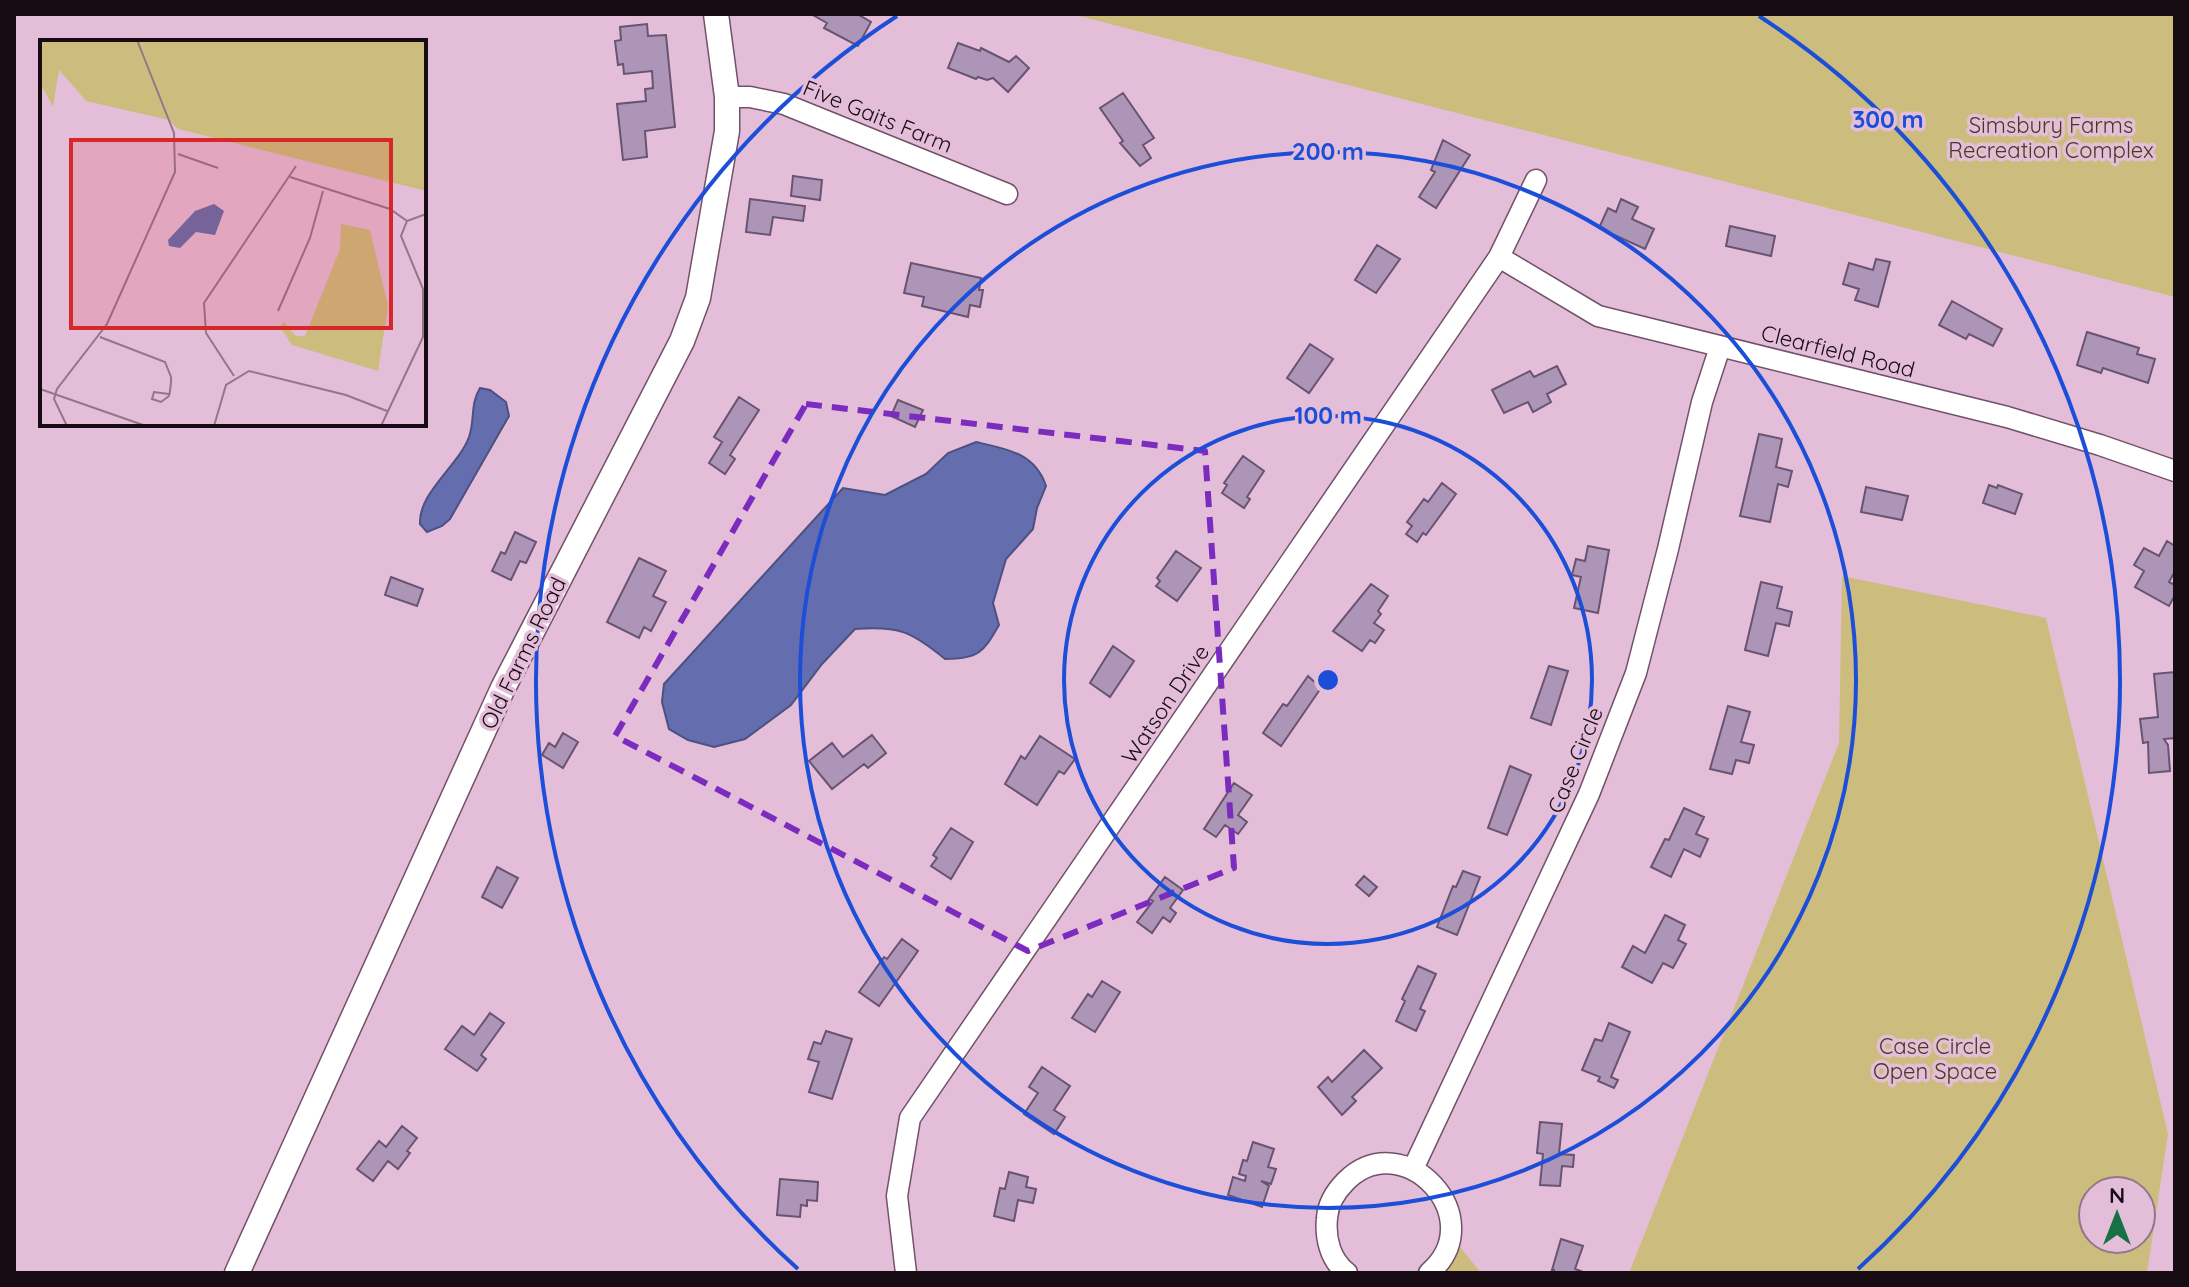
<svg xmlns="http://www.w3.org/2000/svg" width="2189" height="1287" font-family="Quicksand,sans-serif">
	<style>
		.green { fill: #ccbd7f; fill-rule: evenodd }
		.water { fill: #646eae; stroke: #4d5080; stroke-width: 2 }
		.building { fill: #ad95b7; stroke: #695372; stroke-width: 2 }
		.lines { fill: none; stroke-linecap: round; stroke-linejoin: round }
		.minor-casing { stroke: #725169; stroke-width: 23 }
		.tertiary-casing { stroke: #725169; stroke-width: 27 }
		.minor { stroke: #fff; stroke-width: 20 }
		.tertiary { stroke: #fff; stroke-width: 24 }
		.marked { fill: none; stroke: #7b2cbf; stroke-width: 6; stroke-dasharray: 16 10; stroke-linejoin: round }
		.ring { fill: none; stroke: #1d4ed8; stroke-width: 4 }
		.labels { text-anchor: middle; stroke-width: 7; stroke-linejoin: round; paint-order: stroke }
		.street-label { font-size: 22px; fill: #170b14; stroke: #e4bed9 }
		.park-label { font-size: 22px; fill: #443c1a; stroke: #e4bed9 }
		.inset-road { fill: none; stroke: #92768a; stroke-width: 2 }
		.view { fill: #d62828; fill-opacity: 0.15; stroke: #d62828; stroke-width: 4 }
		.inset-edge { fill: none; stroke: #170b14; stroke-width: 4 }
		.centre { fill: #1d4ed8; stroke: #e4bed9; stroke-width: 4 }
		.ring-label { font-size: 24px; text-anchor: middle; font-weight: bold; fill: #1d4ed8; stroke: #e4bed9; stroke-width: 7; stroke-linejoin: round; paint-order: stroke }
	</style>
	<rect width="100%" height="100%" fill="#e4bed9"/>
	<path class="green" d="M1071 14H2175V297Z
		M1842 576 2046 618 2168 1134 2147 1273H1629L1839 743ZM2141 1191V1239H2093V1191Z
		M1457 1243 1481 1273H1437L1448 1265Z"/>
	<path class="water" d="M480 388 490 390 506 402 509 416 450 519 442 526 427 532 420 524C418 493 459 465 469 437 475 421 470 404 480 388Z
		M976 442C1007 449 1035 453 1046 486L1037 508 1033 529 1006 559 993 603 999 625C983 653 978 659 945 659 911 631 899 626 855 629L822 664 791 705 745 739 714 747 688 740 669 729 662 702 664 684 843 488 885 495 926 474 948 453Z"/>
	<path class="building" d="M811 14H857L871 22 858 46 824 28 827 23Z
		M647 24 648 36 666 35 675 127 645 131 647 157 623 160 617 104 646 101 645 89 653 88 652 71 624 74 623 64 618 65 615 41 621 40 620 27Z
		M958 43 980 51 981 48 1009 62 1016 56 1029 68 1008 92 993 78 987 80 978 77 976 79 948 68Z
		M1123 93 1154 138 1143 145 1151 158 1140 166 1120 143 1123 141 1100 108Z
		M1443 140 1470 155 1436 208 1419 197 1435 172 1431 170Z
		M793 176 822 180 820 200 791 196Z
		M750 199 805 206 803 221 773 217 770 235 746 232Z
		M1621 199 1638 207 1632 219 1654 229 1645 249 1599 228 1608 208 1616 212Z
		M1730 226 1775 236 1771 256 1726 246Z
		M1377 245 1400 259 1376 293 1355 280Z
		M1876 259 1890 262 1878 307 1855 300 1859 289 1843 284 1849 263 1873 270Z
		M911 263 981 278 979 290H983L980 307 970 305 968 317 922 306 924 297 904 293Z
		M1952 301 2002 329 1993 346 1969 334 1966 339 1939 325Z
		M2087 332 2139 348 2137 354 2155 359 2148 383 2103 368 2101 373 2077 365Z
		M1310 344 1333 359 1309 393 1287 378Z
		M1557 366 1566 384 1547 394 1551 402 1533 412 1528 402 1504 413 1492 390 1530 371 1534 377Z
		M739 397 759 410 730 455 735 459 725 474 709 463 722 442 714 437Z
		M898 400 923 410 915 427 891 416Z
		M1759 434 1782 439 1776 467 1792 471 1788 487 1778 484 1770 522 1740 516Z
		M1243 456 1264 471 1247 497 1250 499 1244 508 1222 493 1227 485 1224 483Z
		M1442 483 1456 494 1426 535 1423 533 1417 542 1406 534 1412 526 1407 522 1424 499 1428 502Z
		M1989 485 1997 488 1998 485 2022 494 2015 514 1983 503Z
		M1866 487 1908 496 1902 520 1861 512Z
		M515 532 536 542 526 563 520 561 511 580 492 571 501 552 505 554Z
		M2167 541 2175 546V571L2169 582 2175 585V595L2169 606 2135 587 2144 571 2134 565 2144 548 2159 556Z
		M1588 546 1609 550 1598 613 1574 608 1581 577 1572 575 1576 559 1585 561Z
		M1176 551 1201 568 1177 601 1156 586 1160 581 1157 578Z
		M639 558 666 571 653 596 666 602 651 631 644 627 639 638 607 622Z
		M391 577 423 589 417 606 385 595Z
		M1761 582 1782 587 1777 608 1792 612 1789 626 1776 623 1768 656 1745 650Z
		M1371 584 1388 596 1378 611 1381 614 1374 623 1384 630 1375 643 1370 640 1362 651 1333 631Z
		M1113 646 1134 661 1110 697 1090 683Z
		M1549 666 1568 671 1551 725 1531 718Z
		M2175 672V738L2164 739 2168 745 2170 771 2149 773 2148 742 2143 743 2140 719 2158 717 2154 674Z
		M1308 676 1321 688 1281 746 1263 733 1283 704 1287 706Z
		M1728 706 1750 712 1741 742 1754 745 1749 763 1736 760 1732 774 1710 769Z
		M563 733 578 742 563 768 542 755 549 743 555 747Z
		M872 735 886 753 868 768 864 764 832 789 809 761 832 743 843 757Z
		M1040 736 1075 759 1064 774 1059 771 1037 805 1005 784 1021 756 1025 759Z
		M1510 766 1531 775 1507 835 1488 828Z
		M1234 783 1252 795 1238 815 1247 822 1238 834 1225 825 1216 837 1204 829Z
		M1684 808 1704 817 1696 834 1708 839 1700 857 1684 849 1671 877 1651 867 1665 839 1669 840Z
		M951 828 973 842 951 879 931 866 937 858 933 855Z
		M497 867 518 878 502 908 482 897Z
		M1463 871 1480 877 1457 935 1437 927 1453 886 1456 887Z
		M1364 876 1377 887 1369 896 1356 885Z
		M1165 877 1183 890 1170 908 1176 913 1170 922 1163 917 1152 933 1137 922 1153 901 1149 899Z
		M1665 915 1685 925 1678 940 1686 944 1673 968 1663 963 1652 983 1622 967 1633 946 1645 953Z
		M902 939 918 951 879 1006 859 992 884 957 887 959Z
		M1418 966 1436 974 1420 1009 1425 1011 1416 1031 1396 1021 1405 1001 1402 999Z
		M1102 981 1120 992 1095 1032 1072 1018 1088 994 1092 997Z
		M490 1013 504 1023 481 1055 486 1059 477 1071 445 1049 462 1026 474 1035Z
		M1609 1023 1630 1032 1611 1077 1618 1080 1614 1088 1598 1081 1600 1077 1582 1070 1595 1039 1602 1041Z
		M826 1031 852 1039 832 1099 809 1092 819 1062 808 1059 814 1042 821 1044Z
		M1364 1050 1382 1068 1352 1097 1356 1101 1342 1115 1318 1087 1328 1077 1332 1082Z
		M1042 1067 1070 1086 1054 1110 1065 1117 1054 1134 1024 1114 1038 1093 1029 1087Z
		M1540 1122 1562 1124 1559 1154 1574 1155 1573 1167 1562 1166 1560 1186 1540 1185 1543 1154 1537 1153Z
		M402 1126 417 1138 407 1151 410 1153 398 1169 388 1161 373 1181 357 1169 379 1141 386 1147Z
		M1253 1142 1274 1149 1268 1167 1276 1169 1271 1184 1261 1181 1269 1186 1262 1207 1228 1195 1233 1177 1245 1181 1246 1176 1239 1174 1243 1160 1247 1161Z
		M1009 1172 1028 1177 1026 1187 1036 1189 1033 1203 1018 1200 1014 1221 994 1216 1000 1188 1005 1189Z
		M780 1179 818 1182 817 1201 807 1200V1206L801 1205 800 1217 777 1215Z
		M1561 1239 1583 1246 1575 1269 1586 1273H1553L1554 1270H1552Z"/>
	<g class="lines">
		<defs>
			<path id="minor" d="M727 97H750L784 104 1007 194
				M1499 257 1598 316 2007 417 2100 445 2175 471
				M1413 1169 1589 794 1636 673 1668 549 1702 402 1720 347
				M906 1273 897 1196 910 1118 1499 257 1536 180
				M1347 1273C1330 1260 1325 1238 1327 1218 1328 1203 1336 1191 1346 1181 1403 1124 1493 1218 1429 1273"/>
			<path id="tertiary" d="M237 1273 503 688 682 341 698 298 727 131V97L716 14"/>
		</defs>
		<use href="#minor" class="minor-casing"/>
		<use href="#tertiary" class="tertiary-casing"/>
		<use href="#minor" class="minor"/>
		<use href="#tertiary" class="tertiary"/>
	</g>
	<path class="marked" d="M806 404 1205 451 1234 868 1028 951 615 736Z"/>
	<g class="ring">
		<circle cx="1328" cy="680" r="264"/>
		<circle cx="1328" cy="680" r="528"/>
		<path d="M798 1269A792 792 0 0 1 897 16M1759 16A792 792 0 0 1 1858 1269"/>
	</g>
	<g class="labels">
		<g class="street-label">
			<text transform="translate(878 116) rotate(22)" y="8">Five Gaits Farm</text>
			<text transform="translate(1838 351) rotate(14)" y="8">Clearfield Road</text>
			<text transform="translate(523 653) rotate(-64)" y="8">Old Farms Road</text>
			<text transform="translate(1165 704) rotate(-56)" y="8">Watson Drive</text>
			<text transform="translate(1575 760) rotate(-68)" y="8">Case Circle</text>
		</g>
		<g class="park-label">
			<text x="2051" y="133">Simsbury Farms<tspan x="2051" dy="25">Recreation Complex</tspan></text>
			<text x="1935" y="1054">Case Circle<tspan x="1935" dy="25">Open Space</tspan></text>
		</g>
	</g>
	<g transform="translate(40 40)">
		<rect width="386" height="386" fill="#e4bed9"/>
		<path d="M0 0H386V151L138 89 129 80 46 61 19 30 13 67 0 43ZM301 184 330 190 348 266 338 331 252 305 240 287 244 282 256 296H265L300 209Z" fill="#ccbd7f"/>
		<path d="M174 164 184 171 175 195 156 192 140 208 129 206 128 200 155 171Z" fill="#646eae"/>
		<path class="inset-road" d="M138 114 178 128M250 137 350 169 367 181M238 271 270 198 283 151M60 297 125 322 131 337V342L130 351 129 356 121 362 112 359 114 352 129 354M194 336 166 293 164 263 256 126M0 349 106 386M27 386 14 359 17 349 67 284 135 132 134 93 97 0M174 386 186 345 209 331 306 355 347 371M341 386 383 297V249L361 196 367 181 386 174"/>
		<path class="view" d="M31 100H351V288H31Z"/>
		<rect width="386" height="386" class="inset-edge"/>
	</g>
	<circle cx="1328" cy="680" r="12" class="centre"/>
	<g class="ring-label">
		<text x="1888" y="128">300 m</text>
		<text x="1328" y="160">200 m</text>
		<text x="1328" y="424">100 m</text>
	</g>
	<rect width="2189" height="1287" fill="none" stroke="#170b14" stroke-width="32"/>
	<g transform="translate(2117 1215)"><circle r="38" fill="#e4bed9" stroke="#92768a" stroke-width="2"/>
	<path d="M0-6L14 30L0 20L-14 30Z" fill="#177145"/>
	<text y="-12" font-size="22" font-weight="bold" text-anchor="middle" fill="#170b14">N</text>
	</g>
</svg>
